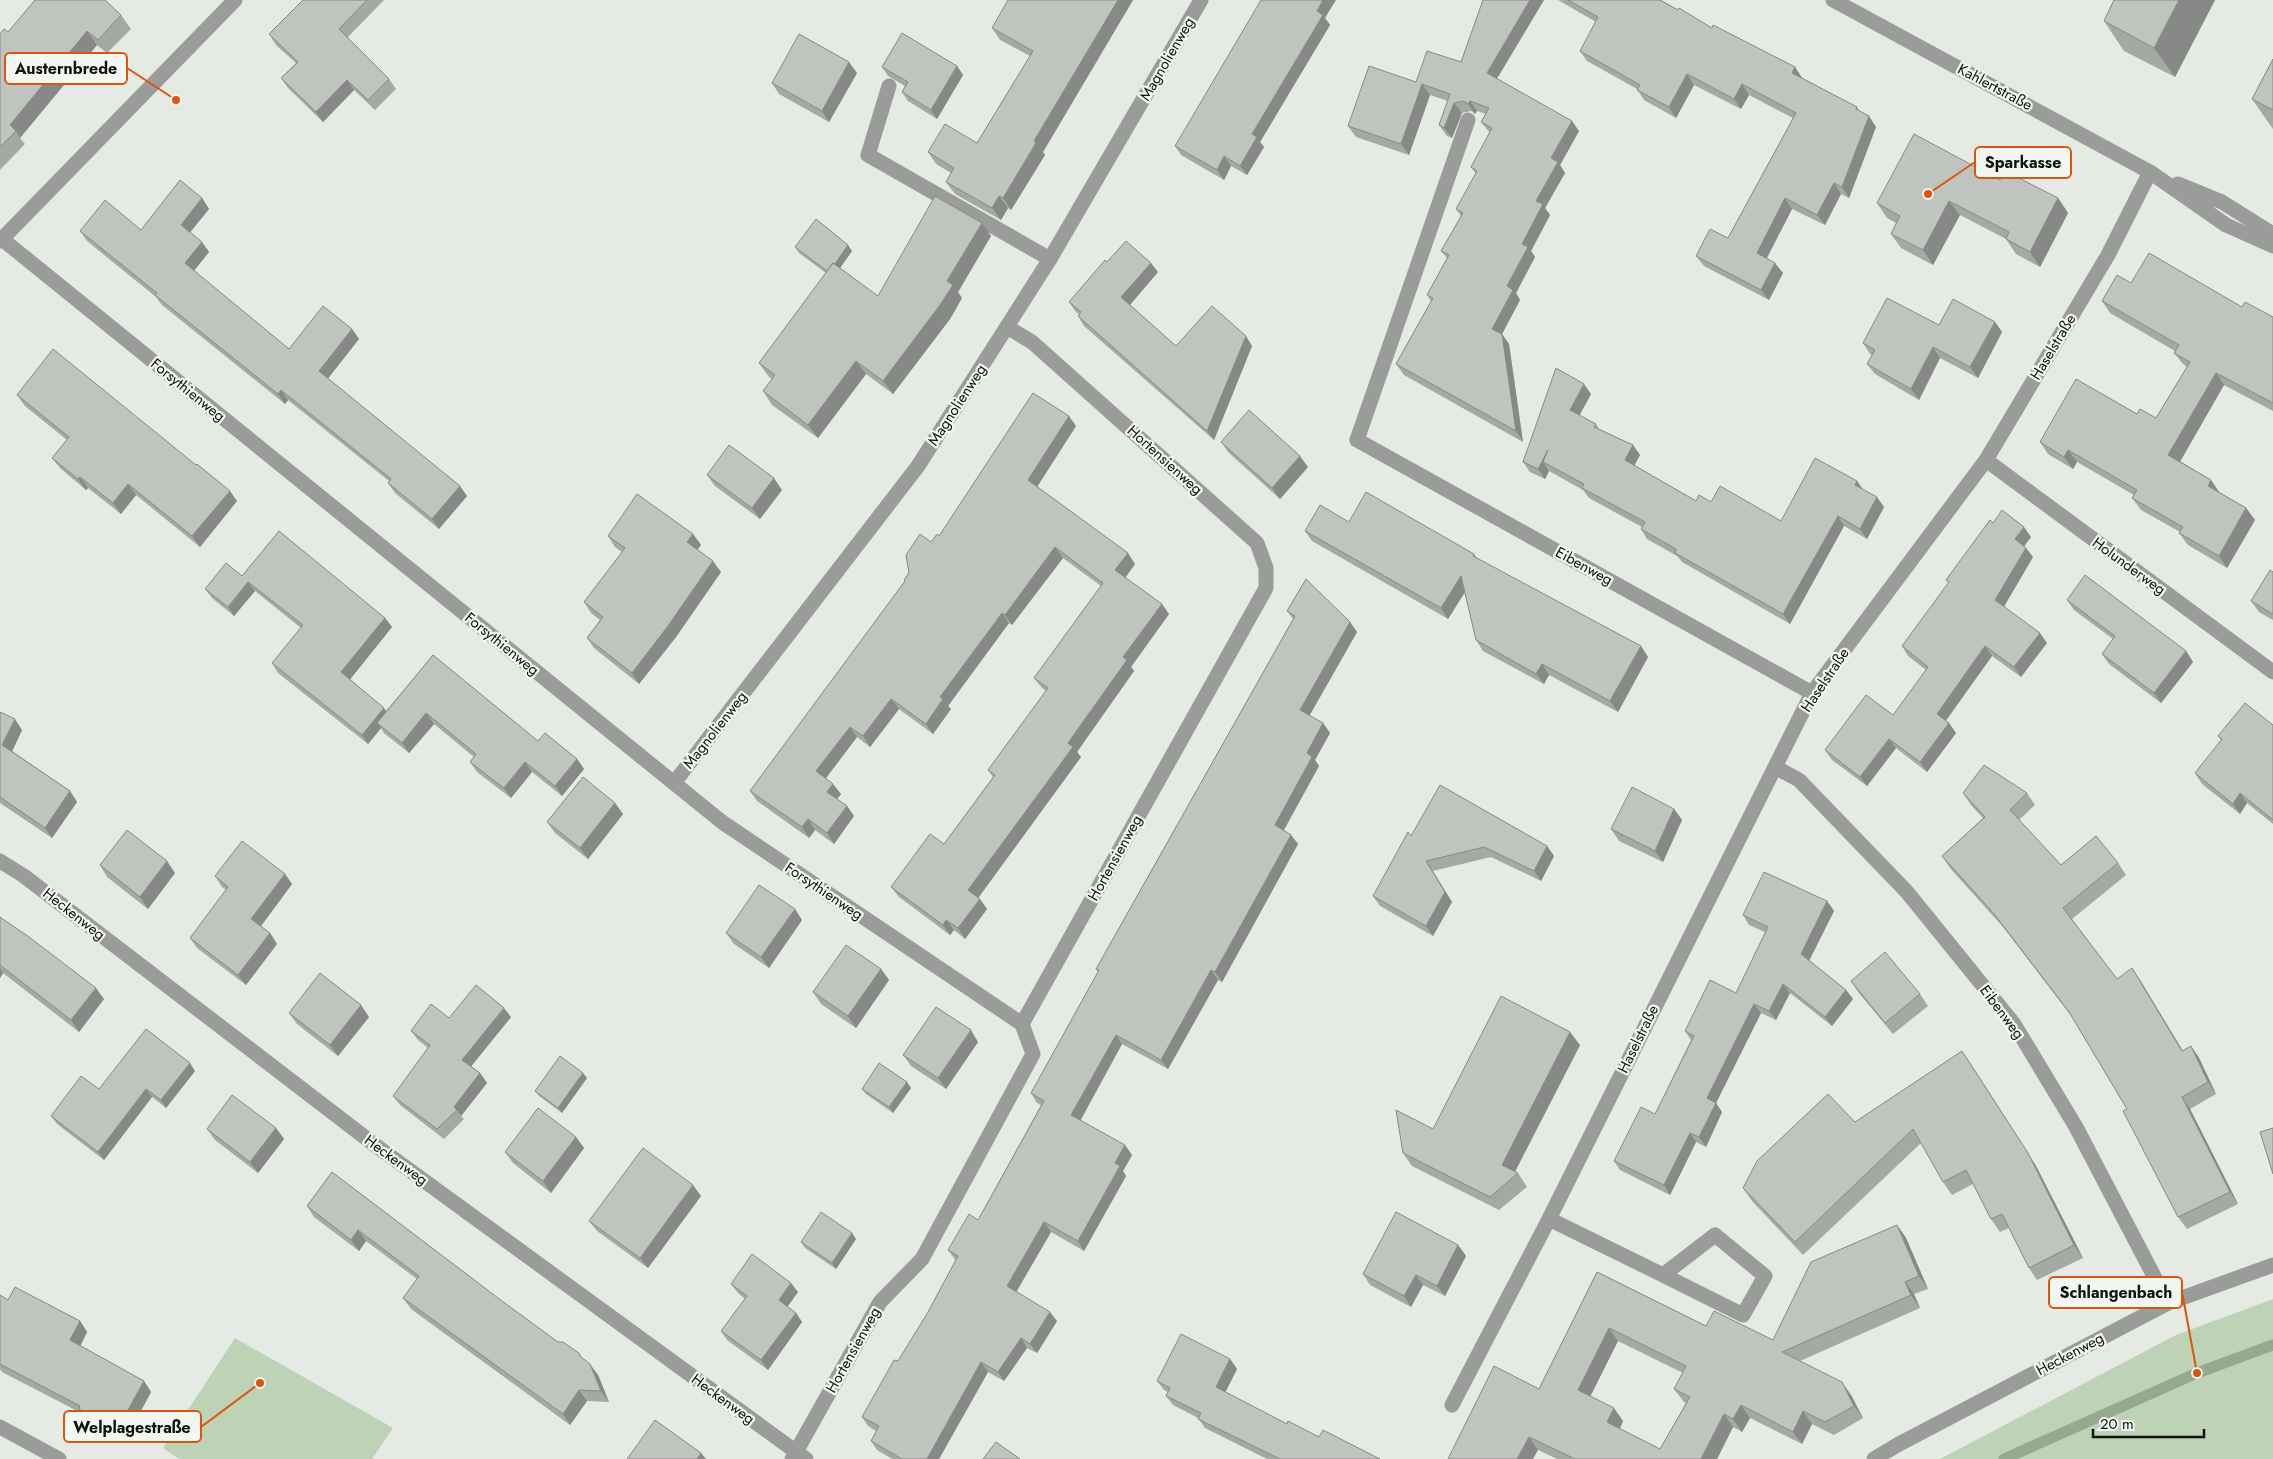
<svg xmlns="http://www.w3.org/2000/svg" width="2273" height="1459" font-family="Jost,sans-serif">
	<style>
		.green { fill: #bed3b6 }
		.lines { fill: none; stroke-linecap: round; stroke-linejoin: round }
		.stream { stroke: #94a98d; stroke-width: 11 }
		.lane { stroke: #9a9c99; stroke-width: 15 }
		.street { stroke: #9a9c99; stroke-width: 15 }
		.wall { fill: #a5a9a4; fill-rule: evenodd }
		.shaded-wall { fill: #868986 }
		.building { fill: #c0c4bf; stroke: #868986; fill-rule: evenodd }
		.labels { text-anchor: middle; stroke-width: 4.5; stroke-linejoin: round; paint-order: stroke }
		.street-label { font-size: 15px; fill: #10110f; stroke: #f3f7f1 }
		.leader { fill: none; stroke: #dd550c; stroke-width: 2 }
		.callout-dot { fill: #dd550c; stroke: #f3f7f1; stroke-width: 2 }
		.callout { fill: #f3f7f1; stroke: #dd550c; stroke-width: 2 }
		.callout-label { font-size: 16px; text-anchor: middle; font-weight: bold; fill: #10110f }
	</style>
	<rect width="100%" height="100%" fill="#e5eae4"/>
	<path class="green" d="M2273 1299V1459H1940L2176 1335Z
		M235 1338 393 1428 372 1459H179L163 1448Z"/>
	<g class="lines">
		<path class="stream" d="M2004 1459 2197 1373 2273 1345"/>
		<path class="lane" d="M889 86 868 155 1050 259
			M1357 440 1468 120"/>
		<path class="street" d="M1833 0 2150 172 2226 225 2273 246
			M2178 184 2222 202 2273 234
			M2 239 722 822 1022 1024
			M0 241 235 0
			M1357 440 1812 693
			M1986 460 2273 672
			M1775 767 1799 780 1907 892 2014 1024 2076 1127 2168 1303
			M674 783 918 466 1050 259 1201 0
			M0 861 24 876 375 1145 806 1459
			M1549 1219 1663 1275 1715 1235 1765 1276 1743 1315 1663 1275
			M1452 1405 1549 1219 1812 693 1986 460 2108 255 2150 172
			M0 1427 59 1459
			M792 1459 880 1302 922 1259 1033 1054 1022 1024 1266 588V568L1257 543 1032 342 1007 327
			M1874 1459 1899 1444 2168 1303 2273 1265"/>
	</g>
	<path class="wall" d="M303 0H384L347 38 389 79 396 89 375 110 354 90 323 122 288 88 281 78 296 63 276 45 269 34Z
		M1133 0 1043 152 1045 155 1011 210 1008 208 1001 220 955 194 946 182 951 173 936 164 928 152 977 143 1030 56 1000 40 992 28Z
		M1483 0H1544L1497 79 1579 131 1560 165 1565 173 1545 208 1550 215 1531 251 1535 257 1516 293 1520 300 1502 334 1509 344 1523 442 1404 375 1396 364 1431 301 1427 295 1447 258 1441 251 1461 216 1456 209 1476 174 1471 167 1490 133 1481 122 1486 114 1477 111 1475 114 1471 111 1462 113 1452 138 1447 136 1439 125 1448 101 1430 95 1409 155 1356 137 1348 126 1416 82 1461 62Z
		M1558 0H1660L1712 28 1795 67 1802 78 1857 107 1860 112 1876 127 1849 198 1841 194 1825 225 1792 209 1767 258 1783 273 1769 300 1704 266 1696 256 1728 238 1793 118 1749 95 1741 109 1694 85 1676 118 1644 100 1637 89 1587 61 1580 51 1596 22Z
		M2114 0H2215L2175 77 2124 51 2104 21Z
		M121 15 131 29 107 53 97 45 20 138 25 144 0 170V34Z
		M1325 18 1330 25 1260 142 1264 147 1247 175 1231 166 1224 180 1181 155 1175 146Z
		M2273 59V129L2252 99Z
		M957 66 963 75 937 119 908 101 902 92 905 86 888 76 882 67Z
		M857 73 829 122 779 94 772 83Z
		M2000 180 2058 198 2068 213 2040 267 2016 254 2006 239 1960 215 1933 265 1901 248 1891 234 1896 223 1887 218 1877 203Z
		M202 198 209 209 190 232 202 242 209 252 194 271 289 349 352 329 359 339 328 378 467 496 439 529 395 493 388 483 389 481 288 400 285 404 162 305 156 297 87 241 80 231 141 230Z
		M982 223 991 236 958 292 962 298 950 319 893 394 866 374 818 438 772 405 763 391 772 379 769 377 759 363 826 273 799 253 795 247 852 251 840 268 878 296Z
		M1107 262 1158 272 1130 305 1176 346H1252L1214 440 1084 326 1078 316 1079 314 1076 312 1069 302Z
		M2131 283 2242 307 2273 317V411L2224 385 2180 461 2211 480 2219 492 2246 508 2255 520 2227 568 2188 545 2179 533 2180 532 2141 510 2132 498 2134 495 2077 462 2073 469 2048 454 2040 442 2137 414 2156 418 2187 367 2183 364 2174 353 2175 351 2110 313 2102 301Z
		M1995 322 2002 332 1978 378 1940 358 1919 400 1875 374 1867 364 1872 355 1870 354 1863 343Z
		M1591 394 1579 415 1596 424 1599 429 1633 445 1640 455 1634 465 1696 501 1711 502 1781 521 1857 481 1862 489 1884 507 1867 539 1844 526 1790 624 1682 562 1677 556 1647 539 1641 529 1642 527 1589 498 1583 490 1549 471 1545 479 1530 472 1523 462Z
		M17 395 237 501 200 547 136 495 121 514 88 488 86 490 60 468 52 458 67 440 25 406Z
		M1076 426 1037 487 1135 564 1125 577 1169 614 1131 667 1134 671 1077 752 1081 757 978 897 987 909 965 939 954 930 950 935 899 897 891 887 944 844 993 777 988 770 1046 691 1042 688 1034 678 1101 586 1063 558 1012 625 1009 623 948 706 951 709 933 734 899 709 870 747 857 737 826 778 841 794 837 799 847 806 854 816 834 844 815 830 809 838 757 801 750 791 905 581 904 580 931 542Z
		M1221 442 1308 467 1280 499 1229 453Z
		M707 475 782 490 760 519 715 486Z
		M1349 522 1474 554 1477 558 1648 657 1618 712 1549 675 1544 684 1483 651 1476 640 1465 592 1448 619 1312 541 1305 531Z
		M1993 523 2031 537 2024 546 2033 557 2004 606 2047 643 2021 677 1992 656 1946 721 1956 733 1927 772 1896 748 1867 786 1832 760 1825 750 1893 715 1926 670 1908 656 1902 646 1949 583 1946 580Z
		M693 534 701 545 697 550 721 572 676 637 639 684 594 648 587 638 600 620 591 613 584 602 622 552 615 547 608 536Z
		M2273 572V620L2259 612 2251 601Z
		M242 576 385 618 392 627 350 679 386 711 433 655 538 741 577 759 584 769 562 796 532 772 511 798 477 772 470 762 474 757 434 724 409 753 384 733 381 728 368 744 278 673 272 663 301 628 255 591 234 616 212 598 205 589Z
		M2067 600 2186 651 2193 662 2161 703 2109 664 2102 654 2113 639 2074 610Z
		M1287 611 1350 622 1357 632 1309 716 1323 723 1330 733 1315 760 1319 766 1284 830 1291 835 1298 844 1222 982 1218 980 1168 1069 1122 1044 1080 1120 1132 1155 1123 1171 1126 1176 1084 1251 1051 1232 1016 1291 1057 1321 1037 1353 1027 1348 1004 1381 988 1372 939 1459H892L877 1450 871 1441 876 1431 868 1426 862 1417 898 1361 928 1312 956 1261 948 1250 978 1220 1041 1105 1037 1103 1031 1093 1098 972 1096 969 1293 619Z
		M0 712 22 730 12 751 70 791 77 802 52 838 0 803Z
		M2273 725V824L2247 803 2240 814 2202 784 2195 773 2221 740 2218 736Z
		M1963 793H2027L2035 805 2019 820 2061 865 2118 863 2126 875 2072 919 2117 979 2140 980 2183 1051 2191 1046 2199 1058 2216 1094 2190 1109 2238 1204 2187 1229 2178 1217 2127 1109 2072 1017 2003 927 1950 868 1942 856 1983 818 1971 805Z
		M615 803 623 814 588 859 555 833 547 822Z
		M1674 809 1682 820 1663 862 1619 841 1611 829Z
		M1411 836 1547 846 1554 856 1541 881 1491 857 1433 871 1452 902 1433 936 1380 906 1373 896Z
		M100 865 175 873 148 909 107 877Z
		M285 874 292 884 261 926 270 933 277 944 246 985 197 948 190 938 226 890 222 887 215 876Z
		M1827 901 1834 911 1809 960 1846 990 1853 999 1832 1026 1790 993 1776 1020 1761 1013 1716 1103 1722 1112 1706 1147 1696 1142 1670 1195 1620 1170 1614 1161 1655 1114 1691 1040 1685 1031 1736 993 1765 932 1749 925 1743 915Z
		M0 917 104 999 79 1032 3 973 0 978Z
		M802 920 769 968 734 944 726 933Z
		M881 969 889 980 856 1028 821 1004 813 992Z
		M1851 981 1920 994 1928 1006 1893 1034 1858 992Z
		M289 1013 369 1017 338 1056 297 1024Z
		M511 1017 471 1066 480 1073 487 1083 461 1116 464 1119 444 1139 400 1105 393 1096 428 1048 418 1040 411 1031 449 1018Z
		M978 1042 946 1089 911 1066 903 1055Z
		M1580 1045 1515 1172 1518 1173 1527 1187 1499 1210 1412 1166 1403 1153 1433 1129Z
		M1971 1064 2036 1166 2083 1258 2037 1280 2029 1268 2009 1228 2000 1232 1991 1219 1973 1184 1952 1195 1943 1182 1921 1143 1803 1255 1752 1201 1743 1188 1855 1122Z
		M195 1071 166 1108 152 1097 104 1160 57 1124 51 1116 99 1089Z
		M587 1078 562 1113 539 1096 535 1091Z
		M911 1088 893 1113 866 1094 862 1089Z
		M276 1128 284 1139 258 1173 215 1140 207 1129Z
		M576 1137 584 1148 551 1193 513 1163 505 1152Z
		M332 1172 502 1301 558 1342 579 1353 583 1359 598 1375 609 1402 587 1401 570 1425 411 1309 403 1298 417 1279 366 1241 359 1251 314 1217 307 1206Z
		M701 1196 648 1268 597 1231 589 1221Z
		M1897 1225 1906 1238 1928 1289 1914 1294 1920 1308 1800 1361 1851 1395 1863 1418 1834 1435 1812 1424 1802 1444 1750 1418 1742 1432 1733 1427 1717 1459H1557L1538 1450 1448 1459 1539 1389 1597 1272 1706 1326 1773 1340ZM1618 1341 1683 1373 1674 1389 1684 1402 1686 1403 1660 1449 1620 1429 1623 1421 1590 1396Z
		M852 1233 856 1239 836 1269 805 1248 801 1242Z
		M1458 1245 1466 1256 1445 1296 1423 1285 1411 1307 1370 1285 1363 1274Z
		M731 1284 798 1292 787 1307 796 1313 802 1322 768 1370 727 1340 721 1331 745 1299 738 1293Z
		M0 1295 8 1300 80 1321 87 1332 80 1346 144 1381 151 1392 125 1440 86 1420 83 1414 2 1372 0 1369Z
		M1230 1359 1237 1369 1225 1392 1287 1424 1319 1437 1380 1459H1267L1205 1428 1198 1418 1173 1405 1166 1396 1168 1392 1164 1390 1157 1381Z"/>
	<path class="shaded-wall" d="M1118 0H1133L1043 152 1045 155 1011 210 1003 198 1034 141Z
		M1323 0H1336L1325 18 1330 25 1260 142 1264 147 1247 175 1240 166 1252 134 1317 11Z
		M1530 0H1544L1494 83 1487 73Z
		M2179 0H2215L2175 77 2154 48Z
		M87 31 97 45 20 138 16 131 10 125Z
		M849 62 857 73 829 122 822 111Z
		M957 66 963 75 937 119 931 110Z
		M1795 67 1802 78 1799 83 1792 73Z
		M1687 74 1694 85 1676 118 1669 107Z
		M347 80 354 90 323 122 316 112Z
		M1422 84 1430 95 1409 155 1401 144Z
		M1742 84 1749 95 1741 109 1734 99Z
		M1470 101 1477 111 1475 114 1468 104Z
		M1454 103 1462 113 1452 138 1444 128Z
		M1869 116 1876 127 1849 198 1842 187Z
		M1572 121 1579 131 1560 165 1565 173 1545 208 1550 215 1531 251 1535 257 1516 293 1520 300 1502 334 1509 344 1523 442 1516 431 1492 329 1551 158Z
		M1224 156 1231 166 1224 180 1217 170Z
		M1834 183 1841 194 1825 225 1817 215Z
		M999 196 1008 208 1001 220 992 208Z
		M202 198 209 209 188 235 181 225Z
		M1785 198 1792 209 1764 263 1757 253Z
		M2058 198 2068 213 2040 267 2030 252Z
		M1949 201 1960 215 1933 265 1923 250Z
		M982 223 991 236 958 292 962 298 950 319 893 394 883 381 947 281Z
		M202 242 209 252 192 273 185 263Z
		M848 245 852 251 833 278 829 272Z
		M1151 263 1158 272 1128 307 1121 297Z
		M1775 263 1783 273 1769 300 1761 290Z
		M1995 322 2002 332 1978 378 1970 367Z
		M352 329 359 339 326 381 319 371Z
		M1246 336 1252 346 1214 440 1207 431Z
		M1933 347 1940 358 1919 400 1911 389Z
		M856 361 866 374 818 438 808 425Z
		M2216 373 2224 385 2177 467 2168 455Z
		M1584 384 1591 394 1577 420 1570 410Z
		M281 390 288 400 285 404 278 394Z
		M1069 416 1076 426 1035 490 1028 480Z
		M1633 445 1640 455 1632 470 1625 460Z
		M1548 450 1543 462 1549 471 1545 479 1538 469Z
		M2068 450 2077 462 2073 469 2064 457Z
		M1300 456 1308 467 1280 499 1272 488Z
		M80 477 88 488 86 490 78 479Z
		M774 478 782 490 760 519 752 508Z
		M2211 480 2219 492 2208 486Z
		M1857 481 1864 491 1855 485Z
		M128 484 136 495 121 514 113 503Z
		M460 486 467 496 439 529 432 519Z
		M230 491 237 501 200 547 192 536Z
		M1877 497 1884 507 1867 539 1860 529Z
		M2246 508 2255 520 2227 568 2219 556Z
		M1838 516 1844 526 1790 624 1783 614Z
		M2024 527 2031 537 2022 549 2015 539Z
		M693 534 701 545 695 553 687 542Z
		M1055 547 1063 558 1012 625 1005 615Z
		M2026 548 2033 557 2002 610 1995 600Z
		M1128 553 1135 564 1123 581 1115 570Z
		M713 561 721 572 676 637 639 684 632 673Z
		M1461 576 1468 587 1448 619 1441 608Z
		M248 582 255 591 234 616 228 607Z
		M1162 604 1169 614 1131 667 1134 671 1077 752 1081 757 976 901 968 890 1068 743 1123 657Z
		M1002 613 1009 623 948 706 951 709 933 734 926 724 940 697Z
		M385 618 392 627 348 682 341 672Z
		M1350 622 1357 632 1307 720 1300 710Z
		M2040 633 2047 643 2021 677 2014 667Z
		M1641 646 1648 657 1618 712 1610 701Z
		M1985 646 1992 656 1943 724 1937 714Z
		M2186 651 2193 662 2161 703 2154 693Z
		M1542 664 1549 675 1544 684 1536 674Z
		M891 699 899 709 870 747 863 736Z
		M384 708 390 717 377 723 381 728 368 744 362 735Z
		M426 713 434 724 409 753 402 743Z
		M15 719 22 730 10 756 2 745Z
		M1323 723 1330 733 1315 760 1319 766 1281 835 1275 825 1307 753Z
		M1949 723 1956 733 1927 772 1920 762Z
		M850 727 857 737 823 782 816 771Z
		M1889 739 1896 748 1867 786 1860 777Z
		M577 759 584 769 562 796 555 786Z
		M525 762 532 772 511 798 504 788Z
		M833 784 841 794 835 802 827 792Z
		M70 791 77 802 52 838 45 828Z
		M2240 793 2247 803 2240 814 2233 804Z
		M615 803 623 814 588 859 580 848Z
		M847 806 854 816 834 844 827 833Z
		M1674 809 1682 820 1663 862 1655 851Z
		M808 819 815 830 809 838 802 827Z
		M1291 835 1298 844 1222 982 1215 972Z
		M1547 846 1554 856 1541 881 1534 871Z
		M167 861 175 873 148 909 140 897Z
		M1426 861 1452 902 1433 936 1426 926Z
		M285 874 292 884 258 930 251 919Z
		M980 899 987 909 965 939 958 928Z
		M1827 901 1834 911 1808 963 1801 954Z
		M795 909 802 920 769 968 761 957Z
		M946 920 954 930 950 935 943 925Z
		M270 933 277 944 246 985 238 975Z
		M0 968 3 973 0 978Z
		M2132 968 2140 980 2190 1063 2182 1051Z
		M881 969 889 980 856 1028 848 1016Z
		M1211 970 1218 980 1168 1069 1161 1060Z
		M1783 984 1790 993 1776 1020 1769 1011Z
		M96 988 104 999 79 1032 71 1020Z
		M1846 990 1853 999 1832 1026 1825 1017Z
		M1754 1004 1761 1013 1716 1103 1722 1112 1706 1147 1699 1137 1707 1098Z
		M361 1005 369 1017 338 1056 330 1045Z
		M504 1008 511 1017 469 1069 462 1060Z
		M971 1030 978 1042 946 1089 938 1078Z
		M1570 1032 1580 1045 1511 1179 1502 1165Z
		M1116 1035 1122 1044 1078 1125 1071 1115Z
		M2191 1046 2199 1058 2216 1094 2208 1082Z
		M1962 1051 2036 1166 2083 1258 2074 1245Z
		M190 1063 195 1071 166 1108 161 1100Z
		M480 1073 487 1083 461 1116 457 1110 454 1107Z
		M583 1073 587 1078 562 1113 558 1108Z
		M907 1082 911 1088 893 1113 889 1107Z
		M146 1089 152 1097 104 1160 98 1152Z
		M2182 1097 2190 1109 2238 1204 2230 1192Z
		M276 1128 284 1139 258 1173 250 1162Z
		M1690 1133 1696 1142 1670 1195 1664 1185Z
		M576 1137 584 1148 551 1193 543 1181Z
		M1125 1145 1132 1155 1123 1171 1126 1176 1084 1251 1078 1241 1115 1163Z
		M693 1185 701 1196 648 1268 640 1258Z
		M1044 1222 1051 1232 1014 1296 1007 1286Z
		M1897 1225 1906 1238 1928 1289 1919 1276Z
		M358 1230 366 1241 359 1251 351 1240Z
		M852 1233 856 1239 836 1269 832 1263Z
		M1458 1245 1466 1256 1445 1296 1437 1286Z
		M1416 1275 1423 1285 1411 1307 1404 1296Z
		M1905 1282 1914 1294 1920 1308 1911 1295Z
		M791 1283 798 1292 785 1310 779 1300Z
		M1050 1312 1057 1321 1037 1353 1030 1344Z
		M796 1313 802 1322 768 1370 761 1360Z
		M80 1321 87 1332 78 1351 70 1340Z
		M1609 1328 1618 1341 1587 1403 1578 1390Z
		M1021 1338 1027 1348 1004 1381 998 1372Z
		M1230 1359 1237 1369 1223 1397 1216 1387Z
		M981 1362 988 1372 939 1459H927Z
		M590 1364 598 1375 609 1402 601 1391Z
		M144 1381 151 1392 125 1440 117 1430Z
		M1842 1382 1851 1395 1863 1418 1854 1406Z
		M579 1390 587 1401 570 1425 563 1414Z
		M1741 1405 1750 1418 1742 1432 1733 1419Z
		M1614 1408 1623 1421 1616 1435 1607 1422Z
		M1803 1411 1812 1424 1802 1444 1793 1432Z
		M1724 1414 1733 1427 1717 1459H1701Z
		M1529 1437 1538 1450 1533 1459H1517Z
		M701 1453 706 1459H697Z"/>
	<path class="building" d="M35 0H105L121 15 98 40 87 31 10 125 16 131 0 147V34L4 29 8 32Z
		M303 0H367L339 29 389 79 368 100 347 80 316 112 281 78 298 62 269 34Z
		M1008 0H1118L1034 141 1036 143 1003 198 999 196 992 208 946 182 954 168 928 152 945 124 977 143 1033 51 992 28Z
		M1261 0H1323L1317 11 1323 15 1252 134 1257 137 1240 166 1224 156 1217 170 1175 146Z
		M1483 0H1530L1487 73 1572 121 1551 158 1558 162 1536 201 1543 204 1522 244 1528 247 1507 286 1513 290 1492 329 1502 334 1516 431 1396 364 1433 298 1427 295 1449 255 1441 251 1463 213 1456 209 1477 171 1471 167 1492 128 1481 122 1489 108 1470 101 1468 104 1463 101 1454 103 1444 128 1439 125 1450 94 1422 84 1401 144 1348 126 1369 66 1416 82 1427 51 1461 62Z
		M1568 0H1660L1678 10 1679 8 1712 28 1713 25 1795 67 1792 73 1857 107 1856 109 1869 116 1842 187 1834 183 1817 215 1785 198 1757 253 1775 263 1761 290 1696 256 1710 229 1728 238 1796 113 1742 84 1734 99 1687 74 1669 107 1637 90 1640 85 1580 51 1598 17Z
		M2114 0H2179L2154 48 2104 21Z
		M902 33 957 66 931 110 902 92 908 82 882 67Z
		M799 34 849 62 822 111 772 83Z
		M2273 59V110L2252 99Z
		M1914 134 2000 180 2005 171 2058 198 2030 252 2006 239 2009 232 1949 201 1923 250 1891 234 1900 216 1877 203Z
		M180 180 202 198 181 225 202 242 185 263 289 349 323 306 352 329 319 371 460 486 432 519 388 483 391 479 281 390 278 394 155 295 157 293 80 231 105 200 141 230Z
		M935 196 982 223 947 281 953 285 940 305 883 381 856 361 808 425 763 391 775 375 759 363 833 263 878 296Z
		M816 219 848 245 835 264 833 263 827 271 795 247Z
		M1126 241 1151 263 1121 297 1176 346 1212 306 1246 336 1207 431 1078 316 1081 312 1069 302 1105 260 1107 262Z
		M2149 253 2242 307 2245 302 2273 317V403L2216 373 2168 455 2211 480 2208 486 2246 508 2219 556 2179 533 2183 527 2132 498 2137 490 2068 450 2064 457 2040 442 2076 379 2137 414 2140 409 2156 418 2190 362 2174 353 2179 345 2102 301 2117 275 2131 283Z
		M1887 298 1939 325 1953 299 1995 322 1970 367 1933 347 1911 389 1867 364 1875 350 1863 343Z
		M53 349 196 465 197 464 230 491 192 536 128 484 113 503 80 477 78 479 52 458 69 437 17 395Z
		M1556 368 1584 384 1570 410 1596 424 1594 427 1633 445 1625 460 1696 501 1699 495 1711 502 1720 486 1781 521 1815 458 1857 481 1855 485 1877 497 1860 529 1838 516 1783 614 1675 553 1676 549 1641 529 1645 522 1582 488 1584 484 1543 462 1548 450 1538 469 1523 462Z
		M1033 393 1069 416 1028 480 1128 553 1115 570 1162 604 1123 657 1127 660 1068 743 1073 747 968 890 980 899 958 928 946 920 943 925 891 887 930 834 944 844 995 775 988 770 1048 688 1034 678 1103 583 1055 547 1005 615 1002 613 940 697 943 699 926 724 891 699 863 736 850 727 816 771 833 784 827 792 847 806 827 833 808 819 802 827 750 791 905 581 904 580 909 573 906 555 920 534 931 542 937 534 939 536Z
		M1249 410 1300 456 1272 488 1221 442Z
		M729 445 774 478 752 508 707 475Z
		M1366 492 1474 554 1473 556 1641 646 1610 701 1542 664 1536 674 1476 640 1461 576 1441 608 1305 531 1320 505 1349 522Z
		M637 494 693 534 687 542 713 561 668 626 632 673 587 638 603 617 584 602 625 548 608 536Z
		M2002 510 2024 527 2015 539 2026 548 1995 600 2040 633 2014 667 1985 646 1937 714 1949 723 1920 762 1889 739 1860 777 1825 750 1866 695 1893 715 1928 667 1902 646 1949 582 1946 580 1951 573 1990 520 1993 523Z
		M279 531 385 618 341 672 384 708 362 735 272 663 303 625 248 582 228 607 205 589 226 563 242 576Z
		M2270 570 2273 572V614L2251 601Z
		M2085 575 2186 651 2154 693 2102 654 2115 636 2067 600Z
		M1306 579 1350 622 1300 710 1323 723 1307 753 1312 757 1275 825 1291 835 1215 972 1211 970 1161 1060 1116 1035 1071 1115 1125 1145 1115 1163 1120 1166 1078 1241 1044 1222 1007 1286 1050 1312 1030 1344 1021 1338 998 1372 981 1362 927 1459H902L871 1441 879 1426 862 1417 894 1360 898 1361 928 1312 958 1256 948 1250 969 1214 978 1220 1044 1101 1031 1093 1099 970 1096 969 1295 616 1287 611Z
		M433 655 538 741 545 733 577 759 555 786 525 762 504 788 470 762 476 754 426 713 402 743 377 723Z
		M2245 703 2273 725V820L2240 793 2233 804 2195 773 2222 739 2218 736Z
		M0 712 15 719 2 745 70 791 45 828 0 797Z
		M1984 765 2027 793 2010 810 2061 865 2096 836 2118 863 2063 908 2117 979 2132 968 2182 1051 2191 1046 2208 1082 2182 1097 2230 1192 2178 1217 2123 1111 2127 1109 2069 1012 1995 915 1942 856 1985 817 1963 793Z
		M583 777 615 803 580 848 547 822Z
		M1440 785 1547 846 1534 871 1484 847 1426 861 1445 892 1426 926 1373 896 1408 832 1411 836Z
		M1632 787 1674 809 1655 851 1611 829Z
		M127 830 167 861 140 897 100 865Z
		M242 841 285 874 251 919 270 933 238 975 190 938 228 887 215 876Z
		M1764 872 1827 901 1801 954 1846 990 1825 1017 1783 984 1769 1011 1754 1004 1707 1098 1716 1103 1699 1137 1690 1133 1664 1185 1614 1161 1641 1107 1655 1114 1694 1036 1685 1031 1710 980 1736 993 1768 927 1743 915Z
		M759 885 795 909 761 957 726 933Z
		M0 917 29 937 96 988 71 1020 0 965Z
		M846 945 881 969 848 1016 813 992Z
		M1885 952 1920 994 1885 1023 1851 981Z
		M320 973 361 1005 330 1045 289 1013Z
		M476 985 504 1008 462 1060 480 1073 454 1107 457 1110 437 1129 393 1096 430 1045 411 1031 431 1004 449 1018Z
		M1501 996 1570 1032 1502 1165 1518 1173 1490 1197 1403 1153 1396 1110 1433 1129Z
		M936 1007 971 1030 938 1078 903 1055Z
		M146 1029 190 1063 161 1100 146 1089 98 1152 51 1116 81 1076 99 1089Z
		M1962 1051 2028 1153 2074 1245 2029 1268 2002 1214 1991 1219 1966 1170 1943 1182 1913 1129 1795 1242 1743 1188 1757 1161 1828 1094 1855 1122Z
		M560 1056 583 1073 558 1108 535 1091Z
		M879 1063 907 1082 889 1107 862 1089Z
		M232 1095 276 1128 250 1162 207 1129Z
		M538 1108 576 1137 543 1181 505 1152Z
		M2273 1128V1174L2260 1132Z
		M643 1148 693 1185 640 1258 589 1221Z
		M332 1172 502 1301 558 1342H563L579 1353 580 1356 590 1364 601 1391 579 1390 563 1414 403 1298 419 1276 358 1230 351 1240 307 1206Z
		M821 1212 852 1233 832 1263 801 1242Z
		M1396 1212 1458 1245 1437 1286 1416 1275 1404 1296 1363 1274Z
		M1897 1225 1919 1276 1905 1282 1911 1295 1782 1352 1842 1382 1854 1406 1825 1422 1803 1411 1793 1432 1741 1405 1733 1419 1724 1414 1701 1459H1575L1529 1437 1517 1459H1448L1494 1366 1539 1389 1597 1272 1706 1326 1714 1311 1773 1340 1811 1262ZM1609 1328 1686 1366 1674 1389 1690 1397 1660 1449 1607 1422 1614 1408 1578 1390Z
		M752 1254 791 1283 779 1300 796 1313 761 1360 721 1331 747 1296 731 1284Z
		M15 1287 80 1321 70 1340 144 1381 117 1430 79 1409 80 1406 0 1364V1295L8 1300Z
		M1181 1334 1230 1359 1216 1387 1287 1424 1288 1421 1319 1437 1323 1430 1380 1459H1280L1198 1419 1201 1413 1166 1396 1170 1388 1157 1381Z
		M655 1420 701 1453 697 1459H627Z
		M996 1442 1020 1459H983Z"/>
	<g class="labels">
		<g class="street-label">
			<text transform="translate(1167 59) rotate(-60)" y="5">Magnolienweg</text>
			<text transform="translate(1995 87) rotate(28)" y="5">Kahlertstraße</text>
			<text transform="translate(2053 347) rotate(-59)" y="5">Haselstraße</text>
			<text transform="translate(188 390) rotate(39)" y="5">Forsythienweg</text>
			<text transform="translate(957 405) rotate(-57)" y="5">Magnolienweg</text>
			<text transform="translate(1165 460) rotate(42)" y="5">Hortensienweg</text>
			<text transform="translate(1584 566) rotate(29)" y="5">Eibenweg</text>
			<text transform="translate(2129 566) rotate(36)" y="5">Holunderweg</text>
			<text transform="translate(502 644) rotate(39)" y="5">Forsythienweg</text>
			<text transform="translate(1825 680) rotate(-56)" y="5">Haselstraße</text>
			<text transform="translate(715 730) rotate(-52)" y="5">Magnolienweg</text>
			<text transform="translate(1115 858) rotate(-61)" y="5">Hortensienweg</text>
			<text transform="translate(824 891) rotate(34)" y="5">Forsythienweg</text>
			<text transform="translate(74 914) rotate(38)" y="5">Heckenweg</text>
			<text transform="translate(2002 1012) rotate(53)" y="5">Eibenweg</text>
			<text transform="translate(1638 1039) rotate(-64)" y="5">Haselstraße</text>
			<text transform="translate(396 1160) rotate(36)" y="5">Heckenweg</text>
			<text transform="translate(853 1350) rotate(-61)" y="5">Hortensienweg</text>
			<text transform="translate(2070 1354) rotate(-28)" y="5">Heckenweg</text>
			<text transform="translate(723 1399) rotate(36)" y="5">Heckenweg</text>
		</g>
	</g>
	<path class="leader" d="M176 100L127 68M1928 194L1975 162M2197 1373L2182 1292M260 1383L201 1427"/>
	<g class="callout-dot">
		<circle cx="176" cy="100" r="5"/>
		<circle cx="1928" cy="194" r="5"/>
		<circle cx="2197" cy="1373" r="5"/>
		<circle cx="260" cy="1383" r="5"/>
	</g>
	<g class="callout">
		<rect x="5" y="53" width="122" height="31" rx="5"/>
		<rect x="1975" y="147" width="96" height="31" rx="5"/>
		<rect x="2049" y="1277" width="133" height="31" rx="5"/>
		<rect x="64" y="1411" width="137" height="31" rx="5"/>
	</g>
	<g class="callout-label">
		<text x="66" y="74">Austernbrede</text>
		<text x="2023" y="168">Sparkasse</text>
		<text x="2116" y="1298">Schlangenbach</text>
		<text x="132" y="1433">Welplagestraße</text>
	</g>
	<path d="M2093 1429v8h111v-8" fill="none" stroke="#10110f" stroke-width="2.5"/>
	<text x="2100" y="1429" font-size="15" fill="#10110f" stroke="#f3f7f1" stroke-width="4" paint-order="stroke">20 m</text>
</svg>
